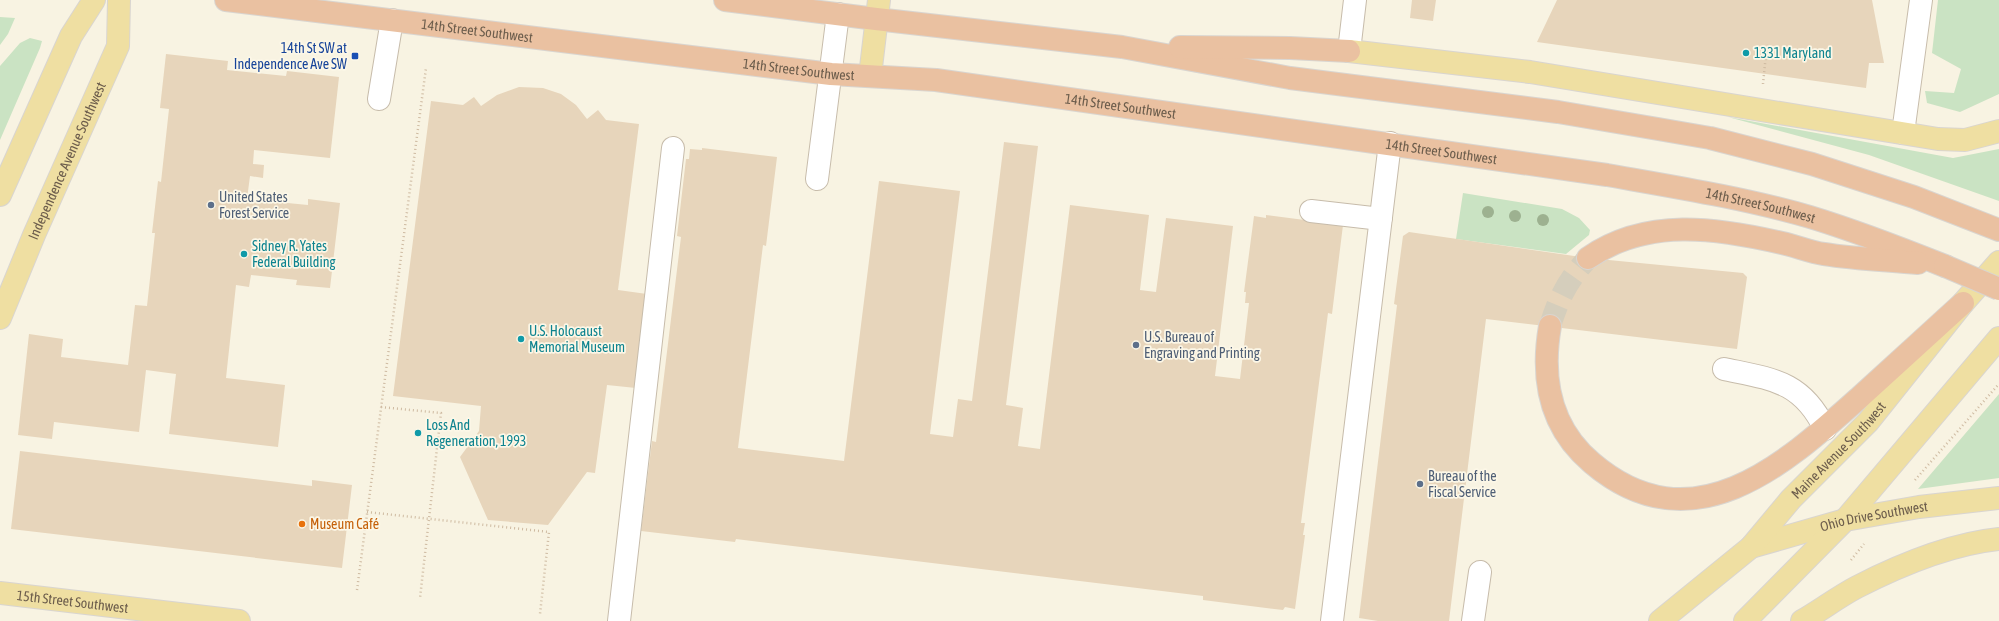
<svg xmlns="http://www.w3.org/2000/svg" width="1999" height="621" font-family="'Asap Condensed',sans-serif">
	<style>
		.green { fill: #cae3c3 }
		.building { fill: #e7d5bb }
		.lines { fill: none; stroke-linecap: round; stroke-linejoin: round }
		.highway-tunnel { stroke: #d5cebc; stroke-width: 22; stroke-dasharray: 22 11; stroke-linecap: butt }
		.minor-casing { stroke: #c7bcab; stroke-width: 24 }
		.major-casing { stroke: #d9d5d0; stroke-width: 24 }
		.highway-casing { stroke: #d9d5d0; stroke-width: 24 }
		.path { stroke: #cebaa1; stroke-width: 2.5; stroke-dasharray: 1 3; stroke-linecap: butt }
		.minor { stroke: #fff; stroke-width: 22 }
		.major { stroke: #efdfa2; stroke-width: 22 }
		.highway { stroke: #eac1a1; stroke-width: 22 }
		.highway-bridge-casing { stroke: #d9d5d0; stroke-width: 24; stroke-linecap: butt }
		.highway-bridge { stroke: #eac1a1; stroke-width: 22 }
		.tree { fill: #9db190 }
		.culture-dot { fill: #0f9aa8; stroke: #fcf7e7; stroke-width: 1.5 }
		.transit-dot { fill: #1a4fb4; stroke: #fcf7e7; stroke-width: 1.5 }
		.service-dot { fill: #5c6f8a; stroke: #fcf7e7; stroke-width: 1.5 }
		.food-dot { fill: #e8710a; stroke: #fcf7e7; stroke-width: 1.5 }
		.labels { text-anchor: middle; stroke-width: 3.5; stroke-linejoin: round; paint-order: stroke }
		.street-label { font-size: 14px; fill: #6c5d4c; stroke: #fcf7e7 }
		.transit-label { font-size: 14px; fill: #164399; stroke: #fcf7e7; text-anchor: end }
		.culture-label { font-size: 14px; fill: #0d838f; stroke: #fcf7e7; text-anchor: start }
		.service-label { font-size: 14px; fill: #4e5e75; stroke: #fcf7e7; text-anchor: start }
		.food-label { font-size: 14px; fill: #c56008; stroke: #fcf7e7; text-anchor: start }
	</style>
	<rect width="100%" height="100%" fill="#f8f3e2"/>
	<path class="green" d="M1938 0H1999V94L1960 112 1927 103 1925 91 1954 93 1961 69 1932 53Z
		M0 17 15 18 8 34 0 45Z
		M30 38 42 41 40 48 0 140V66L20 43Z
		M1728 117 1953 158 1999 149V201L1869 155Z
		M1463 193 1562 209 1579 218 1590 230 1589 235 1566 254 1456 239Z
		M1999 394V478L1918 489Z"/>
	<path class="building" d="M1412 0H1436L1433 21 1410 18Z
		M1557 0H1872L1884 63H1869L1866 88 1537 42Z
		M166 54 228 61 227 70 286 76 287 71 339 77 330 158 254 150 253 164 264 165 263 178 250 176 247 199 308 205V199L340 203 330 288 296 285 297 280 251 275 249 287 236 285 226 378 285 385 278 447 169 434 176 374 146 370 139 432 54 422 52 439 18 435 29 334 63 339 61 357 128 365 135 305 147 306 155 233H152L158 181 161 182 169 109 160 108Z
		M519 87 543 88 561 94 576 105 587 119 598 110 606 120 639 124 618 290 647 294 636 388 607 385 595 473 587 472 548 525 488 520 460 457 479 431 481 406 393 396 431 101 463 105 474 97 481 106 497 95Z
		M1004 142 1038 146 1006 405 1023 408 1018 446 1040 449 1070 205 1149 215 1140 290 1156 292 1166 218 1233 226 1215 376 1240 379 1249 303H1245L1246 292H1244L1254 216 1266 218V215L1343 225 1332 314 1328 313 1301 523H1305L1303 535H1305L1295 609 1285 607 1283 610 1203 600V596L736 539 735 542 641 531 652 441 656 442 681 237 677 236 686 159H689L690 149 702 150V148L777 157 766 246 763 245 738 448 844 461 879 181 960 191 930 434 953 437 958 399 972 401Z
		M1409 232 1588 258 1743 273 1747 277 1737 349 1486 319 1449 621H1378L1359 618 1397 305 1394 304 1403 236Z
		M20 451 312 486V480L352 485 342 568 11 529Z"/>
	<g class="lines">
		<path class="highway-tunnel" d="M1550 326C1559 297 1568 280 1588 258"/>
		<defs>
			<path id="minor" d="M1349 51 1355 0
				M379 99 392 20
				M1903 133 1921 0
				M817 179 838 14
				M1311 211 1381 219
				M1724 369C1772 379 1802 381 1825 429
				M619 621 673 148
				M1332 621 1390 143
				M1473 621 1480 572"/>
			<g id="major">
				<path d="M1349 51 1530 72 1938 139 1965 140 1999 131"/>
				<path d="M870 76 879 0"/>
				<path d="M0 195 71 36 94 0"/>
				<path id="s1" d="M0 318 34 235 118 46 119 0"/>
				<path id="s2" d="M1751 547 1845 520 1919 507 1999 498"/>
				<path id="s3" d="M0 593 239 621"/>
				<path id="s4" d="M1660 621 1751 547 1791 499 1868 422 1963 303 1999 262"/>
				<path d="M1745 621 1845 520 1999 338"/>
				<path d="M1802 621C1821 610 1838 597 1857 587 1900 565 1950 544 1999 539"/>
			</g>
			<g id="highway">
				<path id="s5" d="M226 0 831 74 936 80 1607 175C1675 187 1744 198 1810 217 1856 231 1900 248 1945 266"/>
				<path d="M725 0 876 19 1122 47 1290 78 1558 112 1658 129 1710 138 1812 164 1914 197 1999 230"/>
				<path d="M1180 47 1290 48 1349 51"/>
				<path d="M1588 258C1647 217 1717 228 1782 243 1796 246 1810 252 1824 254 1855 259 1886 260 1918 263"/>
				<path d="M1550 326C1541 378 1549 427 1592 463 1692 548 1784 465 1860 397 1894 366 1929 334 1963 303"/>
			</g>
		</defs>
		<use href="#minor" class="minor-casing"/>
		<use href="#major" class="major-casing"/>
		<use href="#highway" class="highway-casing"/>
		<path class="path" d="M1763 84 1767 44
			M381 407 441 413 420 598
			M1915 480 1998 385
			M367 512 549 532 540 614
			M1851 560 1864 544
			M357 590 426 68"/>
		<use href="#minor" class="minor"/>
		<use href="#major" class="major"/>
		<use href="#highway" class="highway"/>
		<defs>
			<path id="highway-bridge" d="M1945 266 1999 289"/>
		</defs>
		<use href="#highway-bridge" class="highway-bridge-casing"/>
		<use href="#highway-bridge" class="highway-bridge"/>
	</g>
	<g class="tree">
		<circle cx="1488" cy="212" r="6"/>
		<circle cx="1515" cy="216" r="6"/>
		<circle cx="1543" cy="220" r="6"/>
	</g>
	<g class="culture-dot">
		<circle cx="1746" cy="53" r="4"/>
		<circle cx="244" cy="254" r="4"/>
		<circle cx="521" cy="339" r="4"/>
		<circle cx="418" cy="433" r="4"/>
	</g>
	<rect class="transit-dot" x="351" y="52" width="8" height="8" rx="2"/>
	<g class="service-dot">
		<circle cx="211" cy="205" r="4"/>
		<circle cx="1136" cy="345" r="4"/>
		<circle cx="1420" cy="484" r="4"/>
	</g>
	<circle class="food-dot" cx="302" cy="524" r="4"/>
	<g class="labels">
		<g class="street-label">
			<text dy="5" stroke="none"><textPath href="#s5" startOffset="253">14th Street Southwest</textPath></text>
			<text dy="5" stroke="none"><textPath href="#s5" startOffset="577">14th Street Southwest</textPath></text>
			<text dy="5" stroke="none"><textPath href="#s5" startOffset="901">14th Street Southwest</textPath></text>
			<text dy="5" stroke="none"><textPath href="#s5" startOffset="1225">14th Street Southwest</textPath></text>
			<text dy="5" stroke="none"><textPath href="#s1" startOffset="171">Independence Avenue Southwest</textPath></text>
			<text dy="5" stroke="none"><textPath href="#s5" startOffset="1549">14th Street Southwest</textPath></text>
			<text dy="5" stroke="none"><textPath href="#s4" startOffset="248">Maine Avenue Southwest</textPath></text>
			<text dy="5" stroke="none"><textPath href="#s2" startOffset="127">Ohio Drive Southwest</textPath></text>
			<text dy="5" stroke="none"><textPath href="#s3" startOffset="73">15th Street Southwest</textPath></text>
		</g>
		<g class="transit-label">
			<text x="347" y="53">14th St SW at<tspan x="347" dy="16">Independence Ave SW</tspan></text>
		</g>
		<g class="culture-label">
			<text x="1754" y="58">1331 Maryland</text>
			<text x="252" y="251">Sidney R. Yates<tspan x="252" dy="16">Federal Building</tspan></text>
			<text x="529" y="336">U.S. Holocaust<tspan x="529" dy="16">Memorial Museum</tspan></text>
			<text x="426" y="430">Loss And<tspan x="426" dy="16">Regeneration, 1993</tspan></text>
		</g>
		<g class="service-label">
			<text x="219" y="202">United States<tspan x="219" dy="16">Forest Service</tspan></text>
			<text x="1144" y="342">U.S. Bureau of<tspan x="1144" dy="16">Engraving and Printing</tspan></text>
			<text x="1428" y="481">Bureau of the<tspan x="1428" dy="16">Fiscal Service</tspan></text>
		</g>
		<g class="food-label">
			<text x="310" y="529">Museum Café</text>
		</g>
	</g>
</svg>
